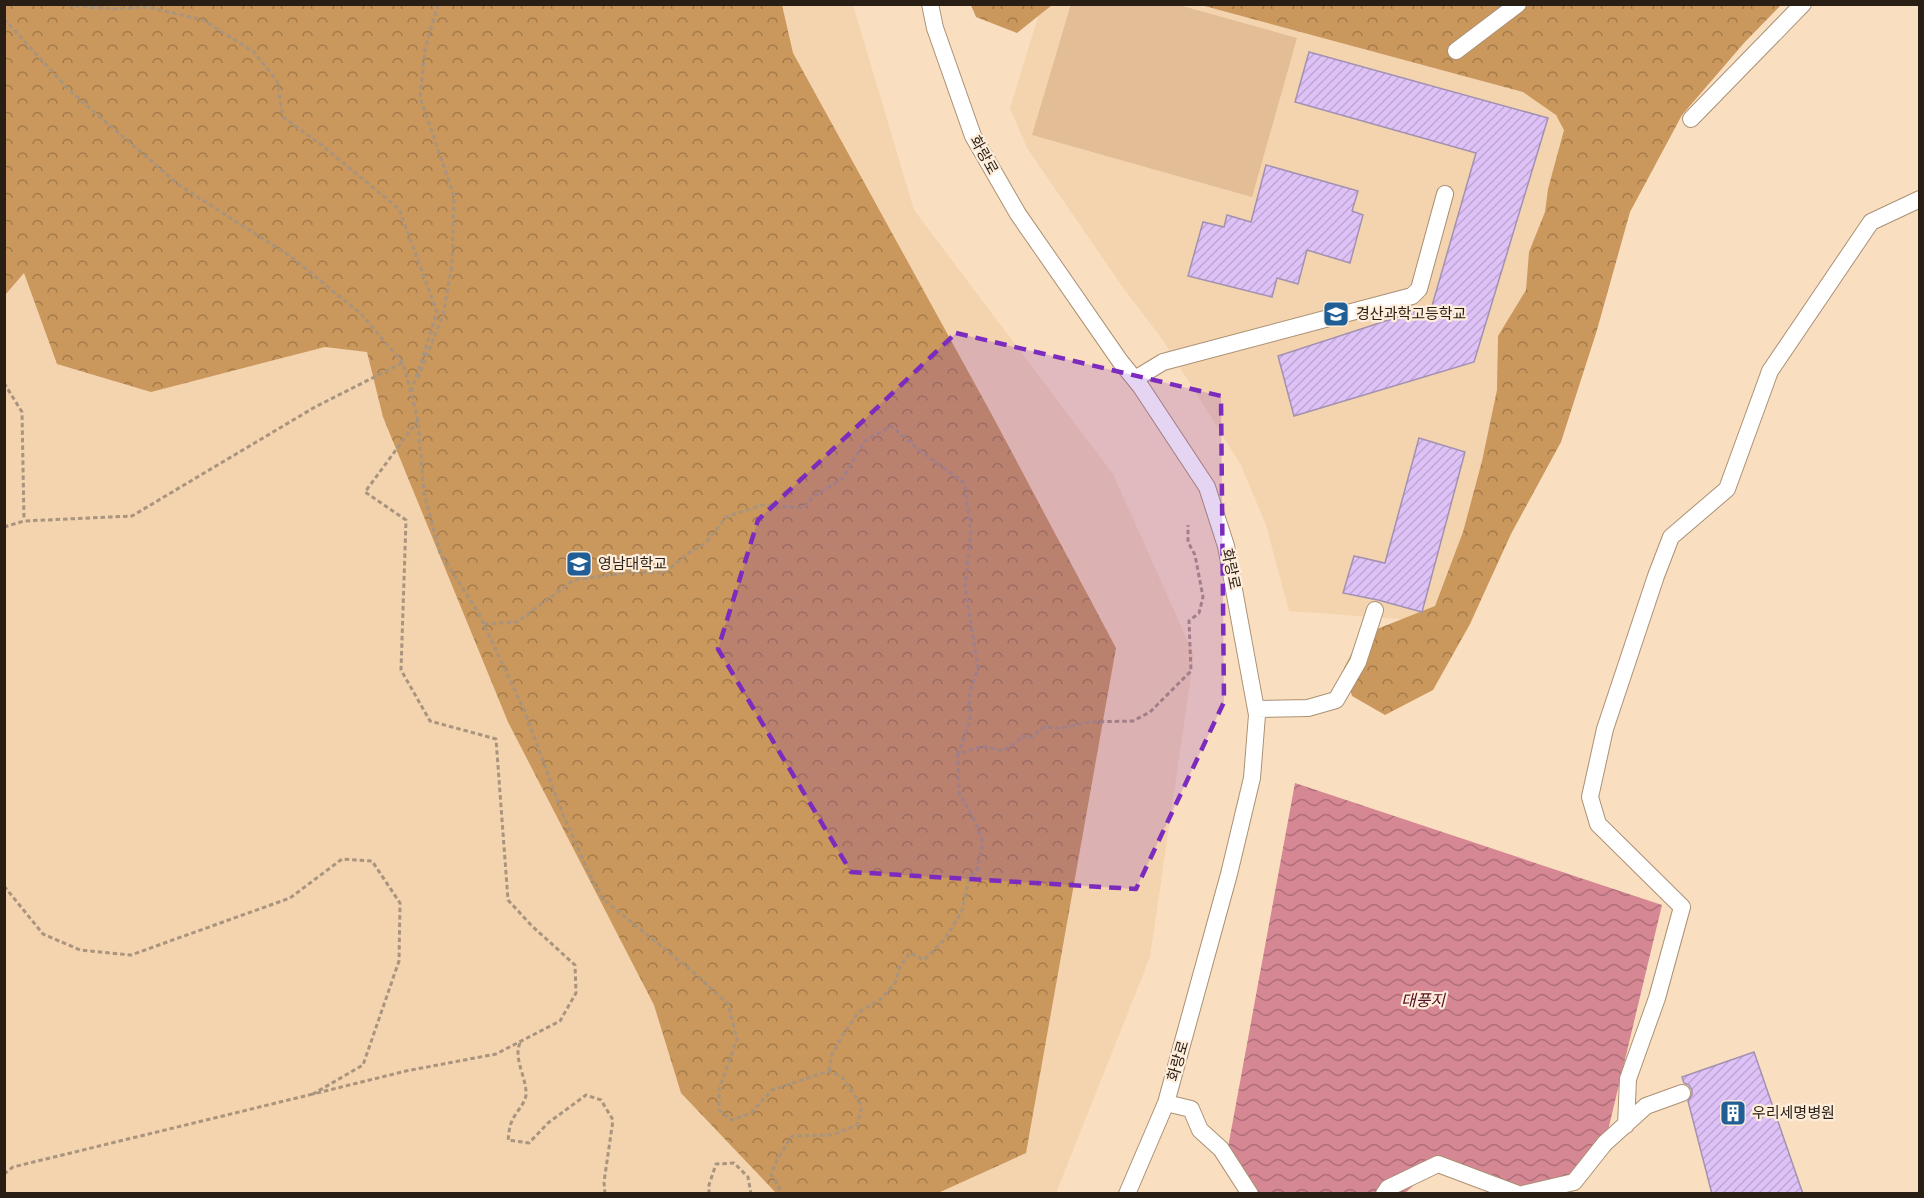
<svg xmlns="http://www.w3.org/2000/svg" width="1924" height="1198" font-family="Barlow,'Noto Sans KR',sans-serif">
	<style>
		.built { fill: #f4d3af }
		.forest { fill: url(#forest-crowns) }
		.garden { fill: #e2bd95 }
		.water { fill: url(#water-waves) }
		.building { fill: url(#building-hatch); stroke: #a291b1; stroke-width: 1.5 }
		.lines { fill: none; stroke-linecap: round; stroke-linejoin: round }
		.minor-casing { stroke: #ab9174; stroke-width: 18 }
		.path { stroke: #a9947e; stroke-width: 3; stroke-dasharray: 4.5 3; stroke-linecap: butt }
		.minor { stroke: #fff; stroke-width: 16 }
		.marked { fill: #7b2cbf; fill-opacity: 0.2; stroke: #7b2cbf; stroke-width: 4.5; stroke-dasharray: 12 8; stroke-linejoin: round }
		.labels { text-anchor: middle; stroke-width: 4.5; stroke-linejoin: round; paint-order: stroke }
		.street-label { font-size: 15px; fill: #281e13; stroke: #feeddb }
		.poi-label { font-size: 15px; fill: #281e13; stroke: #feeddb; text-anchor: start }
		.water-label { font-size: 16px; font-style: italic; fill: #540d22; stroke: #feeddb }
	</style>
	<defs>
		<pattern id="forest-crowns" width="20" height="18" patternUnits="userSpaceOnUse" patternTransform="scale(1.5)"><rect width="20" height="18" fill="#ca975c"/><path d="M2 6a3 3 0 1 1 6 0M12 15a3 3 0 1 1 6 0" fill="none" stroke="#a47b4b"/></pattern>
		<pattern id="water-waves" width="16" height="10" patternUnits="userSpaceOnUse" patternTransform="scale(1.5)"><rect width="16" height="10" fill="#d68794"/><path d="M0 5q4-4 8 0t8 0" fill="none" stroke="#ae6e78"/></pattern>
		<pattern id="building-hatch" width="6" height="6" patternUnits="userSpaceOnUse" patternTransform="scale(1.5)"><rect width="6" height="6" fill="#dec2f7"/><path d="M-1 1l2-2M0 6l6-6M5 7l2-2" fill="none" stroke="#bea6d3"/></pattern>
	</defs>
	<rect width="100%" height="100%" fill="#fadec0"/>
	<path class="built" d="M1042 4 1232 5 1589 104 1442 622 1289 611 1266 525 1241 465 1162 339 1124 289 1027 148 1010 108Z
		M5 5H853L914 210 1113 474 1194 655 1150 957 1056 1193 5 1194Z"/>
	<path class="forest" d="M5 4 782 5 793 53 992 415 1116 648 1026 1153 938 1193H776L681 1093 654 1005 508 722 383 417 367 352 325 347 151 392 57 364 24 273 5 295Z
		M971 5H1052L1017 33 976 17Z
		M1201 5H1781L1744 43 1682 115 1630 212 1597 330 1561 442 1511 534 1470 624 1433 690 1385 715 1352 696 1344 668 1356 645 1377 629 1435 606 1463 532 1482 461 1497 390 1498 336 1526 290 1529 252 1545 212 1548 189 1564 130 1556 115 1523 92Z"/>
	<path class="garden" d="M1071 4 1179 5 1297 38 1252 197 1032 135Z"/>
	<path class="water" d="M1295 783 1662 905 1605 1143 1574 1182 1524 1193 1438 1164 1405 1193 1246 1194 1224 1169Z"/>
	<path class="building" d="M1309 52 1548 118 1474 362 1294 416 1278 356 1432 306 1476 153 1295 102Z
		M1266 165 1358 191 1352 211 1363 215 1350 263 1307 250 1298 284 1277 278 1272 297 1188 276 1203 222 1224 227 1227 215 1251 222Z
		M1419 438 1465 452 1422 612 1378 600 1343 593 1354 556 1385 563Z
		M1754 1052 1803 1194H1712L1688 1101 1692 1095V1090L1689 1085 1684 1083 1682 1077Z"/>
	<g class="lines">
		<defs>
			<path id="minor" d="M930 4 935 28 973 136 1018 214 1120 361 1141 387 1207 487 1226 546 1257 715 1252 778 1229 874 1166 1103 1127 1194
				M1456 51 1518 4
				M1691 119 1803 4
				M1135 379 1163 362 1412 296 1419 289 1445 194
				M1256 709 1308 708 1336 700 1358 662 1375 610
				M1166 1103 1191 1109 1200 1130 1221 1149 1250 1194
				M1626 1125 1628 1079 1657 998 1682 907 1598 824 1590 797 1605 729 1656 576 1671 537 1727 489 1770 371 1871 222 1920 199
				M1384 1194 1388 1188 1438 1164 1518 1194
				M1523 1194 1574 1182 1605 1143 1646 1106 1682 1093"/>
		</defs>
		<use href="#minor" class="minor-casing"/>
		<path class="path" d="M53 4 113 9 147 7 203 20 254 52 277 81 283 117 324 147 399 209 437 312 411 393
			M4 19 70 91 179 185 290 256 361 314 403 363 418 420 424 493 440 553 478 612 525 712 563 815 589 873 603 899 693 972 728 1004 737 1039 719 1090V1110L732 1120 751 1113 772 1090 829 1071 842 1077 862 1106 857 1125 832 1135 792 1136 777 1160 771 1174 783 1194
			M418 378 443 315 452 265 454 196 420 97 425 49 438 4
			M4 383 22 412 24 520
			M4 527 24 521 132 516 315 407 402 363
			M484 624 517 622 574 580 631 572 664 573 690 552 706 543 726 517 762 505 803 508 813 497 842 479 865 441 891 426 919 450 964 483 971 531 965 587 978 668 969 695 970 721 958 754
			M4 886 43 934 80 950 131 955 290 898 342 859 372 861 400 903 399 961 363 1065 313 1094 406 1071 496 1054 560 1021 576 993 575 965 532 926 508 900 496 739 430 721 401 670 406 520 365 492 418 420
			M520 1043C513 1059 527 1078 526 1095 525 1104 515 1113 512 1121 509 1127 509 1134 508 1140L529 1143 548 1123 586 1095 601 1100 613 1120 604 1182 605 1194
			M829 1071 832 1054 844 1033 859 1012 881 999 895 983 900 966 910 953 924 960 945 939 962 911 969 878 977 870 983 842 975 821 959 793 958 754 983 746 1003 751 1018 741 1021 736 1032 737 1044 727 1061 728 1090 722 1133 721 1150 712 1191 671 1189 621 1199 613 1203 597 1195 555 1188 542V525
			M4 1174 13 1167 313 1094
			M709 1194V1185L716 1164 734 1163 748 1177 751 1194"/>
		<use href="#minor" class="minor"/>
	</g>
	<path class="marked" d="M956 333 1221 396 1224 702 1136 889 851 872 718 649 758 520Z"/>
	<defs>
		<symbol id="school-square" viewBox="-11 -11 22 22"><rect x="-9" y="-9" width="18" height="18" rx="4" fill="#205e95" stroke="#feeddb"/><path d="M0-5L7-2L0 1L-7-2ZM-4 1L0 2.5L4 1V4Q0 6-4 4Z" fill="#fff"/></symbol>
		<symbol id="university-square" viewBox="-11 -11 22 22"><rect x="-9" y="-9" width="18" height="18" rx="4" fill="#205e95" stroke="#feeddb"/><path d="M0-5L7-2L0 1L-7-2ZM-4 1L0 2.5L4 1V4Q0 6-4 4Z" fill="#fff"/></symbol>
		<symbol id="building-square" viewBox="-11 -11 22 22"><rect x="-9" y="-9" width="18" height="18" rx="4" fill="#205e95" stroke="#feeddb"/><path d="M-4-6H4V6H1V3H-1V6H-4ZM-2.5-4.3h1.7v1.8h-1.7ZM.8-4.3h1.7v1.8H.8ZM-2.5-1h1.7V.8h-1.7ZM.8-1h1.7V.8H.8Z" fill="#fff"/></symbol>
	</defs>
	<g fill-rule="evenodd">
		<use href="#school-square" x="1321" y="299" width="30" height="30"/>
		<use href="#university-square" x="564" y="549" width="30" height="30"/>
		<use href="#building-square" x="1718" y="1098" width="30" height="30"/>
	</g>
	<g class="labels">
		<g class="street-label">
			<text transform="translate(984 155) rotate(61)" y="5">화랑로</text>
			<text transform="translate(1231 569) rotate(78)" y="5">화랑로</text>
			<text transform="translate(1178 1061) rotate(-74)" y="5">화랑로</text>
		</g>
		<g class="poi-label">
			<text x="1356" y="319">경산과학고등학교</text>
			<text x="598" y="569">영남대학교</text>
			<text x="1752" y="1118">우리세명병원</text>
		</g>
		<g class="water-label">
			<text x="1423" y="1006">대풍지</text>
		</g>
	</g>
	<rect width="1924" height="1198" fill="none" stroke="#281e13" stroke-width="12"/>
</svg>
